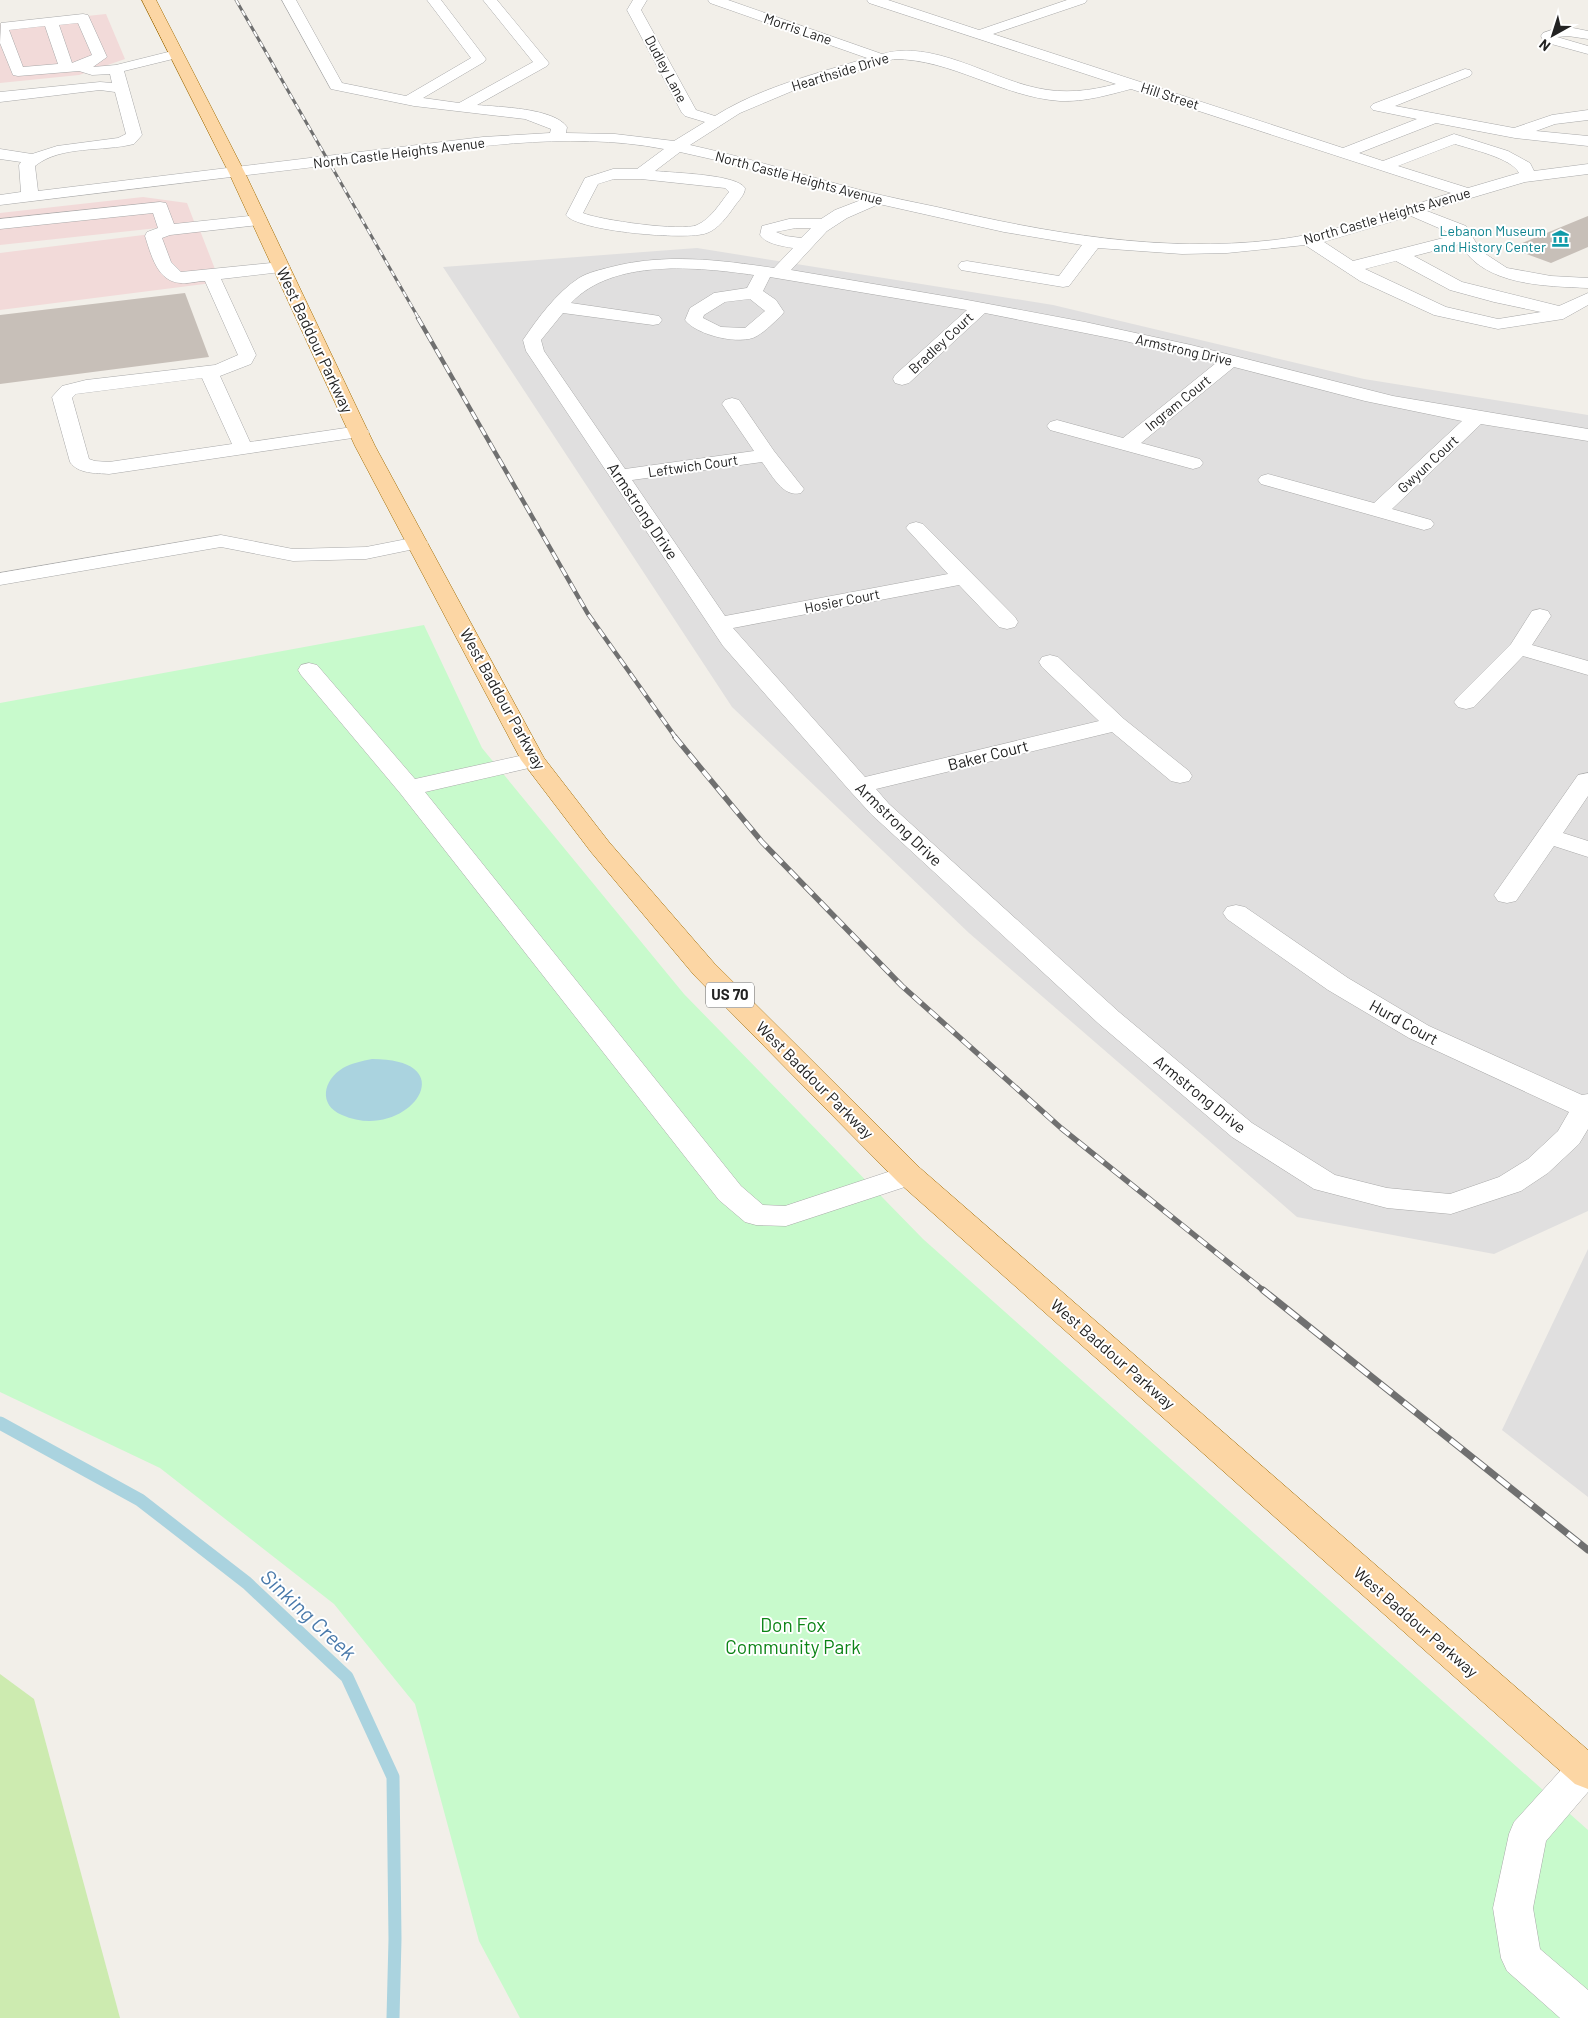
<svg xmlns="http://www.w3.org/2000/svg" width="1588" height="2018" font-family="Barlow,sans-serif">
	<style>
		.residential { fill: #e0dfdf }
		.commercial { fill: #f2dad9 }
		.grass { fill: #cdebb0 }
		.park { fill: #c8facc }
		.water { fill: #aad3df }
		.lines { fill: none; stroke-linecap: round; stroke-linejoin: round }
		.stream { stroke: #aad3df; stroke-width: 13 }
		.building { fill: #c7bfb8 }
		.minor-casing { stroke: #a9a9a9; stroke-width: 1 }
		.major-casing { stroke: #a06b00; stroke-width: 1 }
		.minor { fill: #fff; fill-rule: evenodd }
		.major { fill: #fcd6a4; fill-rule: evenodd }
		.rail-far3-casing { stroke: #707070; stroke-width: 3 }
		.rail-far2-casing { stroke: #707070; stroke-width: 4.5 }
		.rail-far1-casing { stroke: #707070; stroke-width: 5.5 }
		.rail-casing { stroke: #707070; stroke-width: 7 }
		.rail-far3 { stroke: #fff; stroke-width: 2; stroke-dasharray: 6; stroke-linecap: butt }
		.rail-far2 { stroke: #fff; stroke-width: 3; stroke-dasharray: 9; stroke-linecap: butt }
		.rail-far1 { stroke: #fff; stroke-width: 4; stroke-dasharray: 11; stroke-linecap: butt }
		.rail { stroke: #fff; stroke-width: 5; stroke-dasharray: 15; stroke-linecap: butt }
		.labels { text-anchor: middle; stroke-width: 4; stroke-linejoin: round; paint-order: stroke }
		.far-street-label { font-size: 14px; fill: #222; stroke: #fff }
		.far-culture-label { font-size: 14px; fill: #0d838f; stroke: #fff; text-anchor: end }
		.shield { fill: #fff; stroke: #646464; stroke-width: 1 }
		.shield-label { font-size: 15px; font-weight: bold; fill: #222 }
		.street-label { font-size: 16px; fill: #222; stroke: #fff }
		.near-park-label { font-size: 19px; fill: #0c8416; stroke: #fff }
		.near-water-label { font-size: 21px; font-style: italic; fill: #4a7aab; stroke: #fff }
	</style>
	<rect width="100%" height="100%" fill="#f2efe9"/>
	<path class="residential" d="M697 248 1053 305 1364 379 1588 415V1211L1494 1254 1297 1217 969 933 732 707 443 267Z
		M1588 1249V1497L1502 1430Z"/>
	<path class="commercial" d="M106 14 125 59 79 75 0 83V25Z
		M143 197 187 203 195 224 0 245V213Z
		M199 228 220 282 0 310V253Z"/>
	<path class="grass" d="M0 1674 34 1699 120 2018H0Z"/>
	<path class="park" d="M424 625 482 748 684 994 923 1239 1588 1830V2018H520L479 1941 415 1704 334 1604 160 1468 0 1392V703Z"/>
	<path class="water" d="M372 1059C469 1059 406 1144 342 1115 318 1105 323 1080 343 1068 352 1063 362 1061 372 1059Z"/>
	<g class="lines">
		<path class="stream" d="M0 1423 140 1500 247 1583 347 1677 393 1777 395 1939 393 2018"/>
	</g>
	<path class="building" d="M1588 216V247L1551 263 1510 248Z
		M185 293 209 357 0 384V315Z"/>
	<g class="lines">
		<defs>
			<path id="minor" d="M282 0H296L342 83 406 96 471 58 427 0H441L486 59 484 62 423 98 459 103 533 62 483 0H497L549 63 547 66 477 105C499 107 554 108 567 127L566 133 615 134 674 141 705 122 685 116 682 113 627 10 633 0H647L641 10 696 110 715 116C761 87 816 74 867 58L710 3 708 0H728L882 54C932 39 989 78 1037 88 1064 94 1090 91 1116 84L869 3 867 0H888L979 30 1067 0H1087L1085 3 993 34 1343 148 1417 119 1373 110 1370 107 1373 104 1465 69 1470 70 1472 73 1470 76 1395 106 1514 128 1552 115 1588 110V120L1555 124 1536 131 1588 136V146L1515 138 1436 123 1359 153 1383 161 1454 134 1508 151 1530 163 1534 171 1588 164V174L1525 182 1427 211 1466 226 1481 251 1507 268 1551 276 1588 278V288C1545 286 1484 286 1460 244L1414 256 1462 282 1559 306 1588 293V305L1563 319 1498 329 1434 315 1360 281 1305 245 1227 253 1182 254 1098 248 1069 286 1063 287 961 270 958 266 961 262 967 261 1059 276 1082 245 1004 232 879 204 847 218 827 231 791 270 962 299 1085 322 1191 345 1393 396 1588 429V441L1481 424 1392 509 1431 520 1434 524 1431 528 1424 530 1261 484 1258 480 1261 476 1268 474 1374 503 1462 421 1365 401 1234 367 1141 443 1200 459 1203 463 1200 467 1193 469 1050 430 1047 426 1050 422 1057 420 1123 438 1216 363 1125 341 985 313 909 383 902 385 895 383 893 379 895 375 967 310 770 277 763 291 776 300 784 312 781 316C774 322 766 331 757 336 741 346 696 335 685 320L690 308 714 293 747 288 754 275C698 267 613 258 571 303L653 315 659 316 662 320 659 324 653 325 563 313 541 340 544 351 625 469 754 451 722 404 725 400 732 398 739 400 774 451 804 489 801 493C783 498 772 475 762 462L632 480 725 616 948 574 906 528 909 524 916 522 923 524 1015 617 1018 622 1015 627 1007 629 999 627 959 585 733 628 865 777 1099 721 1042 667 1039 662 1042 657 1050 655 1058 657 1124 719 1189 771 1192 776 1189 781 1180 783 1171 781 1112 732 876 789 889 804 1119 1012 1252 1123 1335 1175 1387 1188 1450 1194 1499 1177 1528 1159 1558 1131 1569 1112 1409 1038 1328 990 1227 919 1223 913 1227 907 1236 905 1245 907 1348 978 1429 1026 1582 1095 1588 1094V1129L1579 1144 1548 1173 1521 1191 1451 1214 1387 1208 1314 1189 1232 1137 1099 1024 871 814 850 791 723 646 526 351 523 340C538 318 556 293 579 278 589 272 600 270 611 267 665 253 720 260 774 268L793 248C782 246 766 244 760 235L762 226 789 219H821L835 210 861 200 729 163 680 152 655 171C673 173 736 174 745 188 745 195 738 201 734 207 727 217 718 229 707 233 687 241 577 231 566 215L585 178 613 169H637L664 149C567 130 460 149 363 161 242 176 121 190 0 205V195L21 192 19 165 21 162 0 159V149L32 154 57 146 118 138 126 134 115 92 100 90 0 102V92L100 82 112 83 110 74 92 75 79 71 18 76 13 75 0 43 1 23 83 14 88 15 107 57 93 67 116 65 176 50 181 51 183 54 181 57 124 71 142 135 134 144C103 152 61 145 35 166L38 191 483 137 550 133 551 129 525 119 414 106 331 89ZM78 23 92 55 72 63 59 25ZM45 26 58 64 23 67 9 30ZM894 59C952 59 1002 97 1060 101 1085 102 1108 95 1131 89L1451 193C1393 211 1335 233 1274 240 1161 253 1047 233 937 207 913 202 888 197 864 191 806 176 749 158 690 145L740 113 797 89ZM1455 144C1470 149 1512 158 1519 173L1468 188 1398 166ZM614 179H641L725 188 729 192C720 203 711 219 697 225 683 232 599 220 583 213L598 184ZM1411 216 1455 235 1353 261 1324 242ZM796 228H811L801 238 786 236 776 232ZM1396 261 1450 290 1494 302 1541 312 1498 319 1446 307 1365 269ZM750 299 765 311 745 328 721 327 703 318 704 315 725 302Z
				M1557 28H1573L1588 31V39L1568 36 1557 37 1588 46V54L1544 42 1541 36 1543 33Z
				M160 202 166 203 174 224 259 215 265 216 267 220 265 224 259 225 170 235 162 238 171 262 181 272 281 262 287 263 290 267 287 271 281 272 221 279 256 355 251 364 220 376 250 442 359 426 366 428 369 432 366 436 109 474C96 473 78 474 70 462L52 397 62 386 86 380 215 365 238 355 205 281C197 281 189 284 181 283 157 282 151 254 145 236L147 232 158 228 153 213 0 229V219ZM202 378 232 444 109 462 95 461 89 459 72 398 76 394Z
				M221 535 293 549 366 547 417 537 424 539 428 543 424 547 366 559 293 561 221 547 0 585V573Z
				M1540 609 1548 611 1551 616 1532 645 1588 661V675L1523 656 1474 707 1466 709 1458 707 1454 702 1458 697 1511 644 1532 611Z
				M309 663 317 665 415 779 533 753 542 755 545 760 542 765 425 792 741 1186 763 1205 785 1206 909 1165 920 1168 924 1175 920 1182 786 1226 756 1225 745 1222 719 1200 400 793 301 675 298 670 301 665Z
				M1588 773V796L1563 833 1588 841V857L1554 846 1516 901 1507 903 1498 901 1494 895 1578 775Z
				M1584 1754 1588 1755V1792L1546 1841 1533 1908 1540 1949 1588 1990V2018H1560L1507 1971 1501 1958 1493 1908 1509 1834 1514 1822 1571 1759Z"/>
			<path id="major" d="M142 0H156L245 173 375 446 544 758 609 842 714 963 920 1168 1588 1750V1789L1575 1784 898 1182 694 975 591 852 521 760 355 446 229 173Z"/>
		</defs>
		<use href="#minor" class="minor-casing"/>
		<use href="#major" class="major-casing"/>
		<use href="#minor" class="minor"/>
		<use href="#major" class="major"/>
		<defs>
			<path id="rail-far3" d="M236 0 419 319"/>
			<path id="rail-far2" d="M418 318 588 614 676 738"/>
			<path id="rail-far1" d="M675 737 762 842 902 986 1061 1128 1264 1291"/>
			<path id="rail" d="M1263 1290 1588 1550"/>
		</defs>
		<use href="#rail-far3" class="rail-far3-casing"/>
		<use href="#rail-far2" class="rail-far2-casing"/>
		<use href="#rail-far1" class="rail-far1-casing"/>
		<use href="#rail" class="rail-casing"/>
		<use href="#rail-far3" class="rail-far3"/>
		<use href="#rail-far2" class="rail-far2"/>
		<use href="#rail-far1" class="rail-far1"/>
		<use href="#rail" class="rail"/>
	</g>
	<defs>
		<symbol id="museum-bare" viewBox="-9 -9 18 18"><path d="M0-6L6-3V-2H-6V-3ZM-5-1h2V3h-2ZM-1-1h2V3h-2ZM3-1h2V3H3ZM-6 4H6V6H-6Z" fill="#0f9aa8" stroke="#fff" stroke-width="2.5" paint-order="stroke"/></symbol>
	</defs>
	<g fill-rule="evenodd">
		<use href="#museum-bare" x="1548" y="226" width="25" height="25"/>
	</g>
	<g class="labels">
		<g class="far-street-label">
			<text transform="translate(798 29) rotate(19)" y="5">Morris Lane</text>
			<text transform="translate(666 69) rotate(62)" y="5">Dudley Lane</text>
			<text transform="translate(840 72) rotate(-17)" y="5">Hearthside Drive</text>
			<text transform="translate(1170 96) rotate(18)" y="5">Hill Street</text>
			<text transform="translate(399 153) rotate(-7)" y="5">North Castle Heights Avenue</text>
			<text transform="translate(799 178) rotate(15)" y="5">North Castle Heights Avenue</text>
			<text transform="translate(1387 216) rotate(-16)" y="5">North Castle Heights Avenue</text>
			<text transform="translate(941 343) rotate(-43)" y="5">Bradley Court</text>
			<text transform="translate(1184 350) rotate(13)" y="5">Armstrong Drive</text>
			<text transform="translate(1178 403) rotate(-39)" y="5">Ingram Court</text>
			<text transform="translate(1428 464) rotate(-43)" y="5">Gwyun Court</text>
			<text transform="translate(693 466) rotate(-8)" y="5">Leftwich Court</text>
			<text transform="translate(842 601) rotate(-11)" y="5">Hosier Court</text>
		</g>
		<g class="far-culture-label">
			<text x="1546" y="236">Lebanon Museum<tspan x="1546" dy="16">and History Center</tspan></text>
		</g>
		<rect class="shield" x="706" y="982.5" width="48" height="25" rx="4"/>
		<g class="shield-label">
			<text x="730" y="1000">US 70</text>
		</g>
		<g class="street-label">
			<text transform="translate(315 340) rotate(65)" y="6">West Baddour Parkway</text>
			<text transform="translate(643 511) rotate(56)" y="6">Armstrong Drive</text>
			<text transform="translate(503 699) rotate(61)" y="6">West Baddour Parkway</text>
			<text transform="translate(988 755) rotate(-14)" y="6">Baker Court</text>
			<text transform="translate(899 824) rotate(44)" y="6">Armstrong Drive</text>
			<text transform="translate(1404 1022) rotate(29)" y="6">Hurd Court</text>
			<text transform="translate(815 1080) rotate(45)" y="6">West Baddour Parkway</text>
			<text transform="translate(1200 1094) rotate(39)" y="6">Armstrong Drive</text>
			<text transform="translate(1113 1354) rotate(41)" y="6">West Baddour Parkway</text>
			<text transform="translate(1416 1622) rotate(41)" y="6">West Baddour Parkway</text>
		</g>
		<g class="near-park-label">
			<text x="793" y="1632">Don Fox<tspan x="793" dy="22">Community Park</tspan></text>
		</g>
		<g class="near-water-label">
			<text transform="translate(308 1615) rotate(43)" y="7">Sinking Creek</text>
		</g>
	</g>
	<g transform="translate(1553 35) rotate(219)" stroke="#ffffff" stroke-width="4" paint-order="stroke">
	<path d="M0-4L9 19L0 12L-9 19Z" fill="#222222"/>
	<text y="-8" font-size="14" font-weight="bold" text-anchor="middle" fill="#222222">N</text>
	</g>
</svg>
